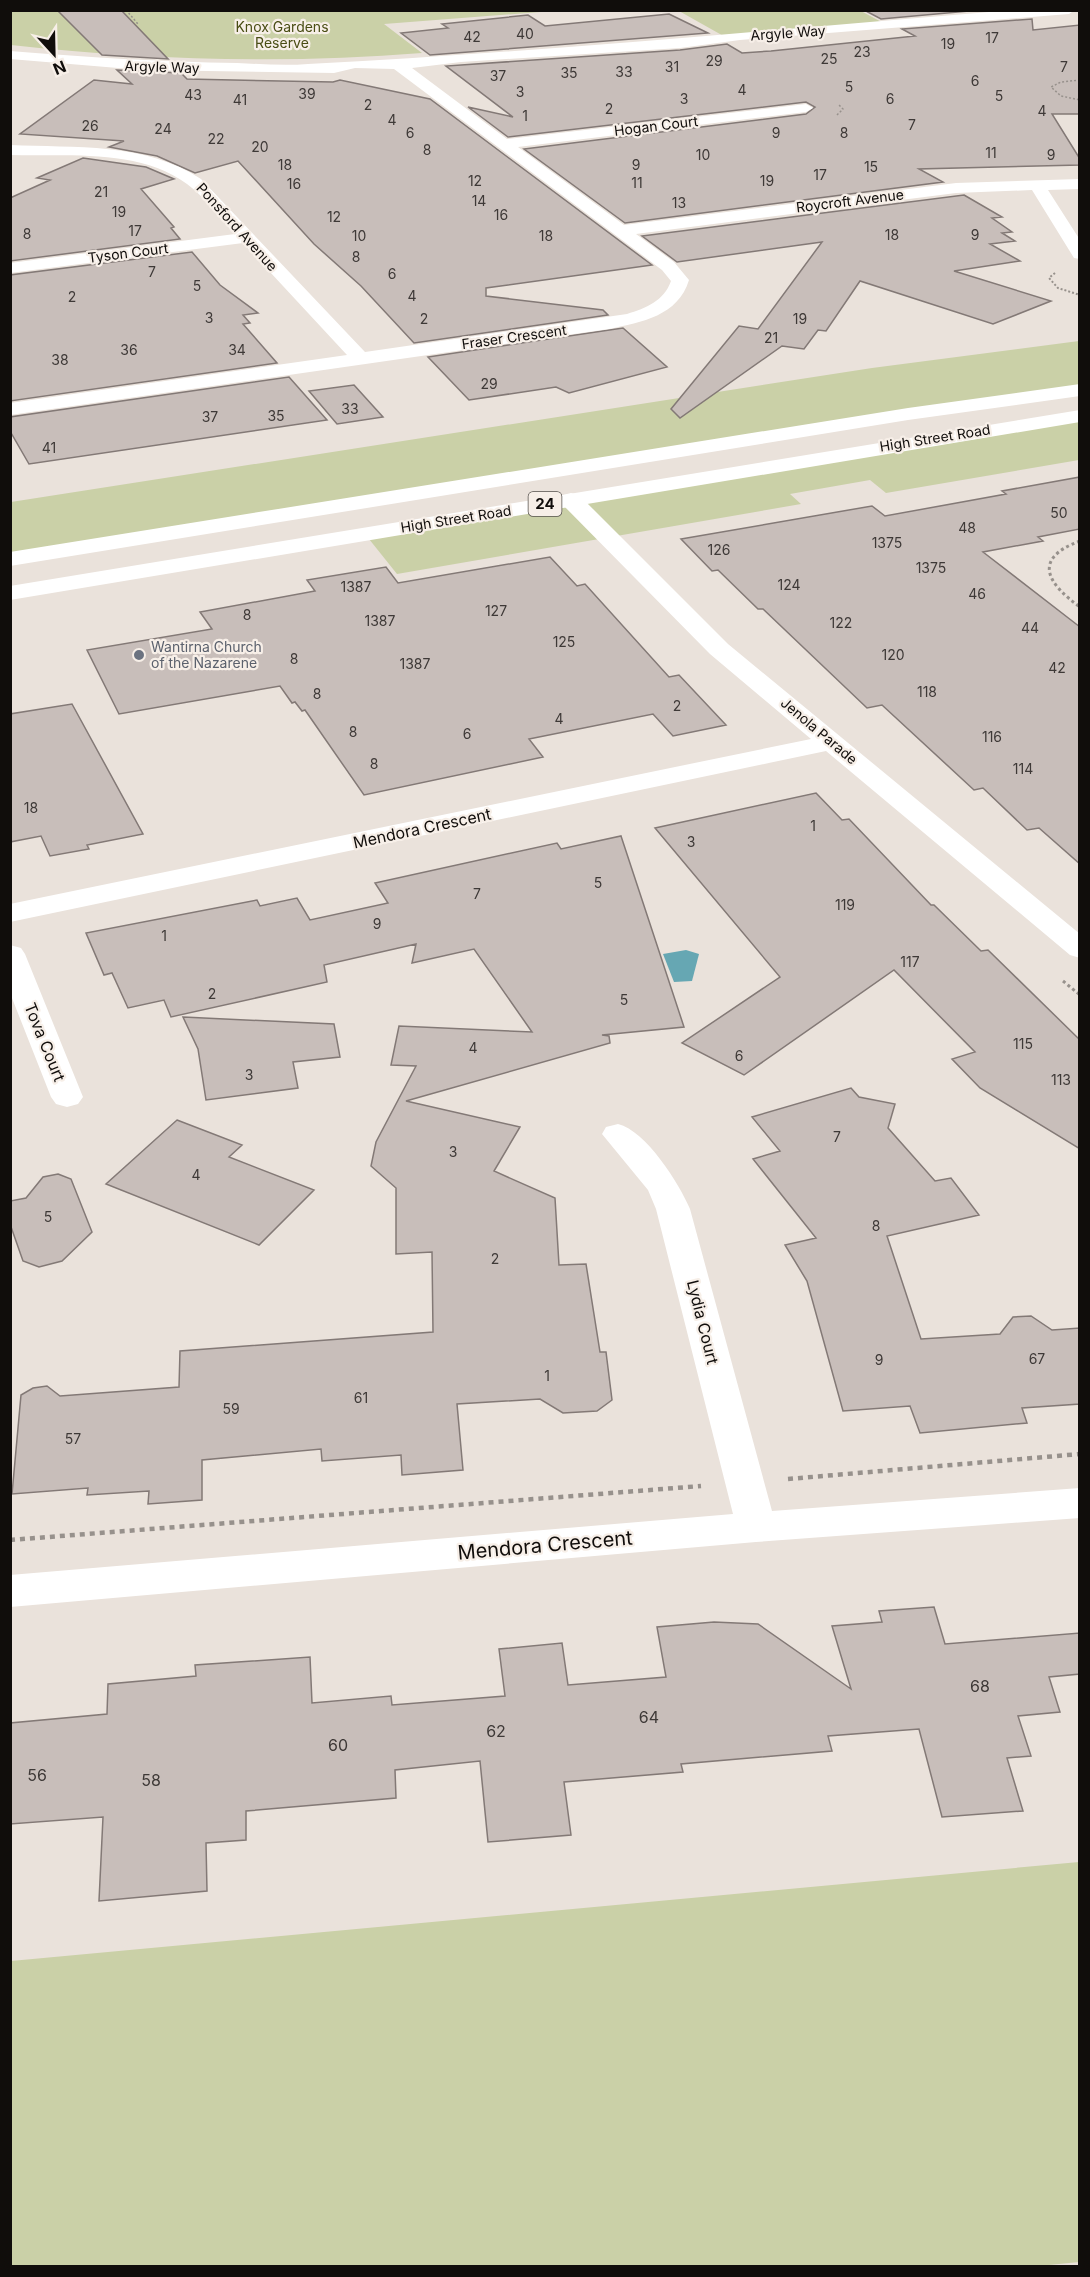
<svg xmlns="http://www.w3.org/2000/svg" width="1090" height="2277" font-family="Inter,sans-serif">
	<style>
		.green { fill: #cad0a7 }
		.water { fill: #66a7b3 }
		.building { fill: #c8beba; stroke: #837976; stroke-width: 1.5 }
		.lines { fill: none; stroke-linecap: round; stroke-linejoin: round }
		.path-far3 { stroke: #97918c; stroke-width: 1.5; stroke-dasharray: 2 2; stroke-linecap: butt }
		.path-far2 { stroke: #97918c; stroke-width: 2; stroke-dasharray: 2 2; stroke-linecap: butt }
		.path-far1 { stroke: #97918c; stroke-width: 3; stroke-dasharray: 3 3; stroke-linecap: butt }
		.path { stroke: #97918c; stroke-width: 4.5; stroke-dasharray: 5 5; stroke-linecap: butt }
		.minor { fill: #fff; fill-rule: evenodd }
		.major { fill: #fff; fill-rule: evenodd }
		.worship-dot { fill: #6b7280; stroke: #f7efe8; stroke-width: 2 }
		.labels { text-anchor: middle; stroke-width: 4.5; stroke-linejoin: round; paint-order: stroke }
		.far-park-label { font-size: 14px; fill: #494d14; stroke: #f7efe8 }
		.far-street-label { font-size: 14px; fill: #100d0b; stroke: #f7efe8 }
		.number-label { font-size: 14px; fill: #3e3937 }
		.far-worship-label { font-size: 14px; fill: #5b616d; stroke: #f7efe8; text-anchor: start }
		.shield { fill: #f7efe8; stroke: #55514d; stroke-width: 1.5 }
		.shield-label { font-size: 15px; font-weight: bold; fill: #100d0b }
		.street-label { font-size: 16px; fill: #100d0b; stroke: #f7efe8 }
		.near-number-label { font-size: 16px; fill: #3e3937 }
		.near-street-label { font-size: 20px; fill: #100d0b; stroke: #f7efe8 }
	</style>
	<rect width="100%" height="100%" fill="#eae2db"/>
	<path class="green" d="M11 11H554L384 24 422 53C284 64 148 60 11 45Z
		M679 11H861L887 25 727 38Z
		M1079 341V390L11 559V502L872 368Z
		M1079 416V460L886 493 870 480 790 494 801 504 397 574 365 534Z
		M1079 1862V2262L1039 2266H11V1961Z"/>
	<path class="water" d="M686 950 699 954 692 981 674 982 663 954Z"/>
	<path class="building" d="M57 10H121L168 59 102 55Z
		M864 10H980L881 19Z
		M669 14 708 33 430 55 401 33 448 28 442 24 528 15 545 26Z
		M1032 19 1033 30 1080 25V114H1052L1080 159V165L919 169 943 182 625 223 524 149 806 114 815 107 806 102 508 137 468 107 513 117 446 66 680 50 727 44 742 53 771 51 915 36 902 29Z
		M117 70 181 73 187 79 333 82 340 80 430 99 652 265 486 288V296L603 310 608 315 414 343 361 286 314 244 238 161 195 173 157 156 109 147 124 141 20 134 94 80 132 84Z
		M83 158 146 167 174 179 141 189 174 227 171 228 180 239 10 261V198L50 180 37 178Z
		M964 195 1002 217 992 218 1012 232 1002 233 1015 241 990 244 1020 261 954 271 1051 301 993 324 860 281 826 331 818 330 804 349 782 346 680 418 671 409 739 326 758 329 822 242 677 262 642 236Z
		M192 252 220 285 258 313 243 315 250 323 243 324 277 363 10 401V275Z
		M623 328 667 367 569 393 556 387 469 400 428 357Z
		M289 377 327 420 29 464 10 431V417Z
		M354 385 383 417 337 424 309 391Z
		M1080 477V529L1038 537 1043 541 983 552 1080 627V864L1039 828 1027 830 983 788 974 790 882 705 867 708 763 609H758L718 570 712 571 681 539 872 506 885 516 1006 494 1002 491Z
		M550 557 577 586 585 584 669 677 679 675 726 725 673 736 653 714 529 739 543 757 364 795 305 710 302 711 295 702 292 703 280 686 119 714 87 650 212 629 200 612 315 591 307 580 386 567 398 583Z
		M72 704 143 834 87 845 89 849 50 856 41 836 10 842V714Z
		M816 793 842 820 849 819 931 905H934L981 951 988 950 1080 1040V1149L980 1088 952 1059 975 1052 894 970 744 1075 682 1043 780 977 655 828Z
		M621 836 684 1027 602 1035 609 1036 610 1043 406 1101 520 1127 494 1171 555 1198 559 1265 586 1264 600 1352H606L612 1400 597 1411 563 1413 540 1399 457 1404 463 1470 402 1475 401 1455 322 1461 321 1449 202 1460V1500L148 1504 149 1491 87 1495 88 1488 12 1494 21 1395 33 1388 47 1386 60 1396 179 1387 180 1351 433 1332 432 1252 396 1254V1188L371 1166 376 1142 416 1066 391 1065 399 1026 532 1032 474 949 412 963 416 944 324 965 327 982 171 1017 164 1000 128 1008 112 973 104 975 86 933 257 900 260 906 297 898 310 920 388 903 375 883 557 843 561 849Z
		M183 1017 334 1024 340 1057 293 1062 298 1088 206 1100 198 1049Z
		M851 1088 859 1097 895 1104 888 1128 935 1181 951 1178 979 1215 887 1236 921 1339 1000 1334 1013 1317 1031 1316 1052 1330 1080 1328V1404L1022 1408 1027 1423 920 1433 910 1406 843 1411 807 1281 785 1245 816 1238 753 1159 780 1151 752 1117Z
		M177 1120 242 1145 229 1157 314 1190 259 1245 106 1184Z
		M58 1174 71 1179 92 1232 62 1261 39 1267 23 1261 10 1224V1201L26 1198 43 1177Z
		M934 1607 945 1644 1080 1633V1674L1049 1677 1060 1712 1018 1716 1031 1756 1007 1758 1023 1811 942 1817 919 1729 828 1736 832 1751 681 1764 683 1772 564 1782 571 1835 488 1842 480 1761 395 1770 396 1798 246 1811V1840L206 1843 207 1891 99 1901 103 1817 10 1824V1723L107 1714 108 1684 196 1676 195 1665 310 1657 312 1703 391 1696 392 1705 505 1696 499 1649 562 1643 568 1685 666 1677 657 1627 714 1622 758 1624 851 1689 832 1626 882 1622 879 1611Z"/>
	<g class="lines">
		<path class="path-far3" d="M126 10 138 24
			M1080 80 1061 82 1051 87 1061 96 1080 100
			M837 115 843 109 838 104"/>
		<path class="path-far2" d="M1055 273 1049 278 1058 288 1080 295"/>
		<path class="path-far1" d="M1080 541C1031 559 1048 584 1080 607
			M1063 981 1080 995"/>
		<path class="path" d="M788 1479 1080 1454
			M10 1540 701 1486"/>
		<path class="minor" d="M1013 10H1075L1069 14 740 40 680 48 461 62 412 68 507 139 806 104 813 108 806 112 518 147 624 225 956 183 1080 179V189L1048 190 1080 240V259L1074 258 1032 190 956 193 636 234 674 262 689 280C678 316 642 322 609 329L10 415V403L347 355 243 243 10 273V263L235 234C219 218 205 197 187 184 138 148 67 157 10 155V145C75 148 145 142 201 179L365 352 627 314C646 308 664 301 671 281L662 270 394 69 355 68 334 73 142 70 10 59V51C86 57 161 62 237 63 261 64 285 66 308 64 543 52 778 29 1013 10Z
			M571 493 579 495 728 644 1080 934V958L1070 955 826 751 10 922V904L811 739 710 654 563 505 560 500 563 495Z
			M10 945 21 948 25 954 83 1097 78 1104 67 1107 56 1104 51 1097 10 993Z
			M618 1124C646 1131 679 1183 690 1209L772 1511 1080 1488V1518L756 1542 10 1607V1575L733 1514 656 1209 648 1190 602 1134 606 1127Z"/>
		<path class="major" d="M1080 384V396L908 420 10 566V552L908 408Z
			M1080 410V422L10 600V586Z"/>
	</g>
	<circle class="worship-dot" cx="139" cy="655" r="6"/>
	<g class="labels">
		<g class="far-park-label">
			<text x="282" y="32">Knox Gardens<tspan x="282" dy="16">Reserve</tspan></text>
		</g>
		<g class="far-street-label">
			<text transform="translate(788 33) rotate(-4)" y="5">Argyle Way</text>
			<text transform="translate(162 67) rotate(2)" y="5">Argyle Way</text>
			<text transform="translate(656 126) rotate(-7)" y="5">Hogan Court</text>
			<text transform="translate(850 201) rotate(-7)" y="5">Roycroft Avenue</text>
			<text transform="translate(237 227) rotate(48)" y="5">Ponsford Avenue</text>
			<text transform="translate(128 253) rotate(-7)" y="5">Tyson Court</text>
			<text transform="translate(514 337) rotate(-8)" y="5">Fraser Crescent</text>
			<text transform="translate(935 438) rotate(-9)" y="5">High Street Road</text>
			<text transform="translate(456 519) rotate(-9)" y="5">High Street Road</text>
			<text transform="translate(819 731) rotate(40)" y="5">Jenola Parade</text>
		</g>
		<g class="number-label">
			<text x="525" y="39">40</text>
			<text x="472" y="42">42</text>
			<text x="992" y="43">17</text>
			<text x="948" y="49">19</text>
			<text x="862" y="57">23</text>
			<text x="829" y="64">25</text>
			<text x="714" y="66">29</text>
			<text x="672" y="72">31</text>
			<text x="1064" y="72">7</text>
			<text x="624" y="77">33</text>
			<text x="569" y="78">35</text>
			<text x="498" y="81">37</text>
			<text x="975" y="86">6</text>
			<text x="849" y="92">5</text>
			<text x="742" y="95">4</text>
			<text x="520" y="97">3</text>
			<text x="307" y="99">39</text>
			<text x="193" y="100">43</text>
			<text x="999" y="101">5</text>
			<text x="684" y="104">3</text>
			<text x="890" y="104">6</text>
			<text x="240" y="105">41</text>
			<text x="368" y="110">2</text>
			<text x="609" y="114">2</text>
			<text x="1042" y="116">4</text>
			<text x="525" y="121">1</text>
			<text x="392" y="125">4</text>
			<text x="912" y="130">7</text>
			<text x="90" y="131">26</text>
			<text x="163" y="134">24</text>
			<text x="410" y="138">6</text>
			<text x="776" y="138">9</text>
			<text x="844" y="138">8</text>
			<text x="216" y="144">22</text>
			<text x="260" y="152">20</text>
			<text x="427" y="155">8</text>
			<text x="991" y="158">11</text>
			<text x="703" y="160">10</text>
			<text x="1051" y="160">9</text>
			<text x="285" y="170">18</text>
			<text x="636" y="170">9</text>
			<text x="871" y="172">15</text>
			<text x="820" y="180">17</text>
			<text x="475" y="186">12</text>
			<text x="767" y="186">19</text>
			<text x="637" y="188">11</text>
			<text x="294" y="189">16</text>
			<text x="101" y="197">21</text>
			<text x="479" y="206">14</text>
			<text x="679" y="208">13</text>
			<text x="119" y="217">19</text>
			<text x="501" y="220">16</text>
			<text x="334" y="222">12</text>
			<text x="135" y="236">17</text>
			<text x="27" y="239">8</text>
			<text x="892" y="240">18</text>
			<text x="975" y="240">9</text>
			<text x="359" y="241">10</text>
			<text x="546" y="241">18</text>
			<text x="356" y="262">8</text>
			<text x="152" y="277">7</text>
			<text x="392" y="279">6</text>
			<text x="197" y="291">5</text>
			<text x="412" y="301">4</text>
			<text x="72" y="302">2</text>
			<text x="209" y="323">3</text>
			<text x="424" y="324">2</text>
			<text x="800" y="324">19</text>
			<text x="771" y="343">21</text>
			<text x="129" y="355">36</text>
			<text x="237" y="355">34</text>
			<text x="60" y="365">38</text>
			<text x="489" y="389">29</text>
			<text x="350" y="414">33</text>
			<text x="276" y="421">35</text>
			<text x="210" y="422">37</text>
			<text x="49" y="453">41</text>
			<text x="1059" y="518">50</text>
			<text x="967" y="533">48</text>
			<text x="887" y="548">1375</text>
			<text x="719" y="555">126</text>
			<text x="931" y="573">1375</text>
			<text x="789" y="590">124</text>
			<text x="356" y="592">1387</text>
			<text x="977" y="599">46</text>
			<text x="496" y="616">127</text>
			<text x="247" y="620">8</text>
			<text x="380" y="626">1387</text>
			<text x="841" y="628">122</text>
			<text x="1030" y="633">44</text>
			<text x="564" y="647">125</text>
			<text x="893" y="660">120</text>
			<text x="294" y="664">8</text>
			<text x="415" y="669">1387</text>
			<text x="1057" y="673">42</text>
			<text x="927" y="697">118</text>
			<text x="317" y="699">8</text>
			<text x="677" y="711">2</text>
			<text x="559" y="724">4</text>
			<text x="353" y="737">8</text>
			<text x="467" y="739">6</text>
			<text x="992" y="742">116</text>
			<text x="374" y="769">8</text>
			<text x="1023" y="774">114</text>
			<text x="31" y="813">18</text>
			<text x="813" y="831">1</text>
			<text x="691" y="847">3</text>
			<text x="598" y="888">5</text>
			<text x="477" y="899">7</text>
			<text x="845" y="910">119</text>
			<text x="377" y="929">9</text>
			<text x="164" y="941">1</text>
			<text x="910" y="967">117</text>
			<text x="212" y="999">2</text>
			<text x="624" y="1005">5</text>
			<text x="1023" y="1049">115</text>
			<text x="473" y="1053">4</text>
			<text x="739" y="1061">6</text>
			<text x="249" y="1080">3</text>
			<text x="1061" y="1085">113</text>
			<text x="837" y="1142">7</text>
			<text x="453" y="1157">3</text>
			<text x="196" y="1180">4</text>
			<text x="48" y="1222">5</text>
			<text x="876" y="1231">8</text>
			<text x="495" y="1264">2</text>
			<text x="1037" y="1364">67</text>
			<text x="879" y="1365">9</text>
			<text x="547" y="1381">1</text>
			<text x="361" y="1403">61</text>
			<text x="231" y="1414">59</text>
			<text x="73" y="1444">57</text>
		</g>
		<g class="far-worship-label">
			<text x="151" y="652">Wantirna Church<tspan x="151" dy="16">of the Nazarene</tspan></text>
		</g>
		<rect class="shield" x="528.5" y="492" width="33" height="24" rx="4.5"/>
		<g class="shield-label">
			<text x="545" y="509">24</text>
		</g>
		<g class="street-label">
			<text transform="translate(422 828) rotate(-12)" y="6">Mendora Crescent</text>
			<text transform="translate(45 1042) rotate(68)" y="6">Tova Court</text>
			<text transform="translate(703 1322) rotate(76)" y="6">Lydia Court</text>
		</g>
		<g class="near-number-label">
			<text x="980" y="1692">68</text>
			<text x="649" y="1723">64</text>
			<text x="496" y="1737">62</text>
			<text x="338" y="1751">60</text>
			<text x="37" y="1781">56</text>
			<text x="151" y="1786">58</text>
		</g>
		<g class="near-street-label">
			<text transform="translate(545 1545) rotate(-5)" y="7">Mendora Crescent</text>
		</g>
	</g>
	<rect width="1090" height="2277" fill="none" stroke="#100d0b" stroke-width="24"/>
	<g transform="translate(54 54) rotate(158)" stroke="#f7efe8" stroke-width="4.5" paint-order="stroke">
	<path d="M0-4.5L10 22L0 15L-10 22Z" fill="#100d0b"/>
	<text y="-9" font-size="16" font-weight="bold" text-anchor="middle" fill="#100d0b">N</text>
	</g>
</svg>
